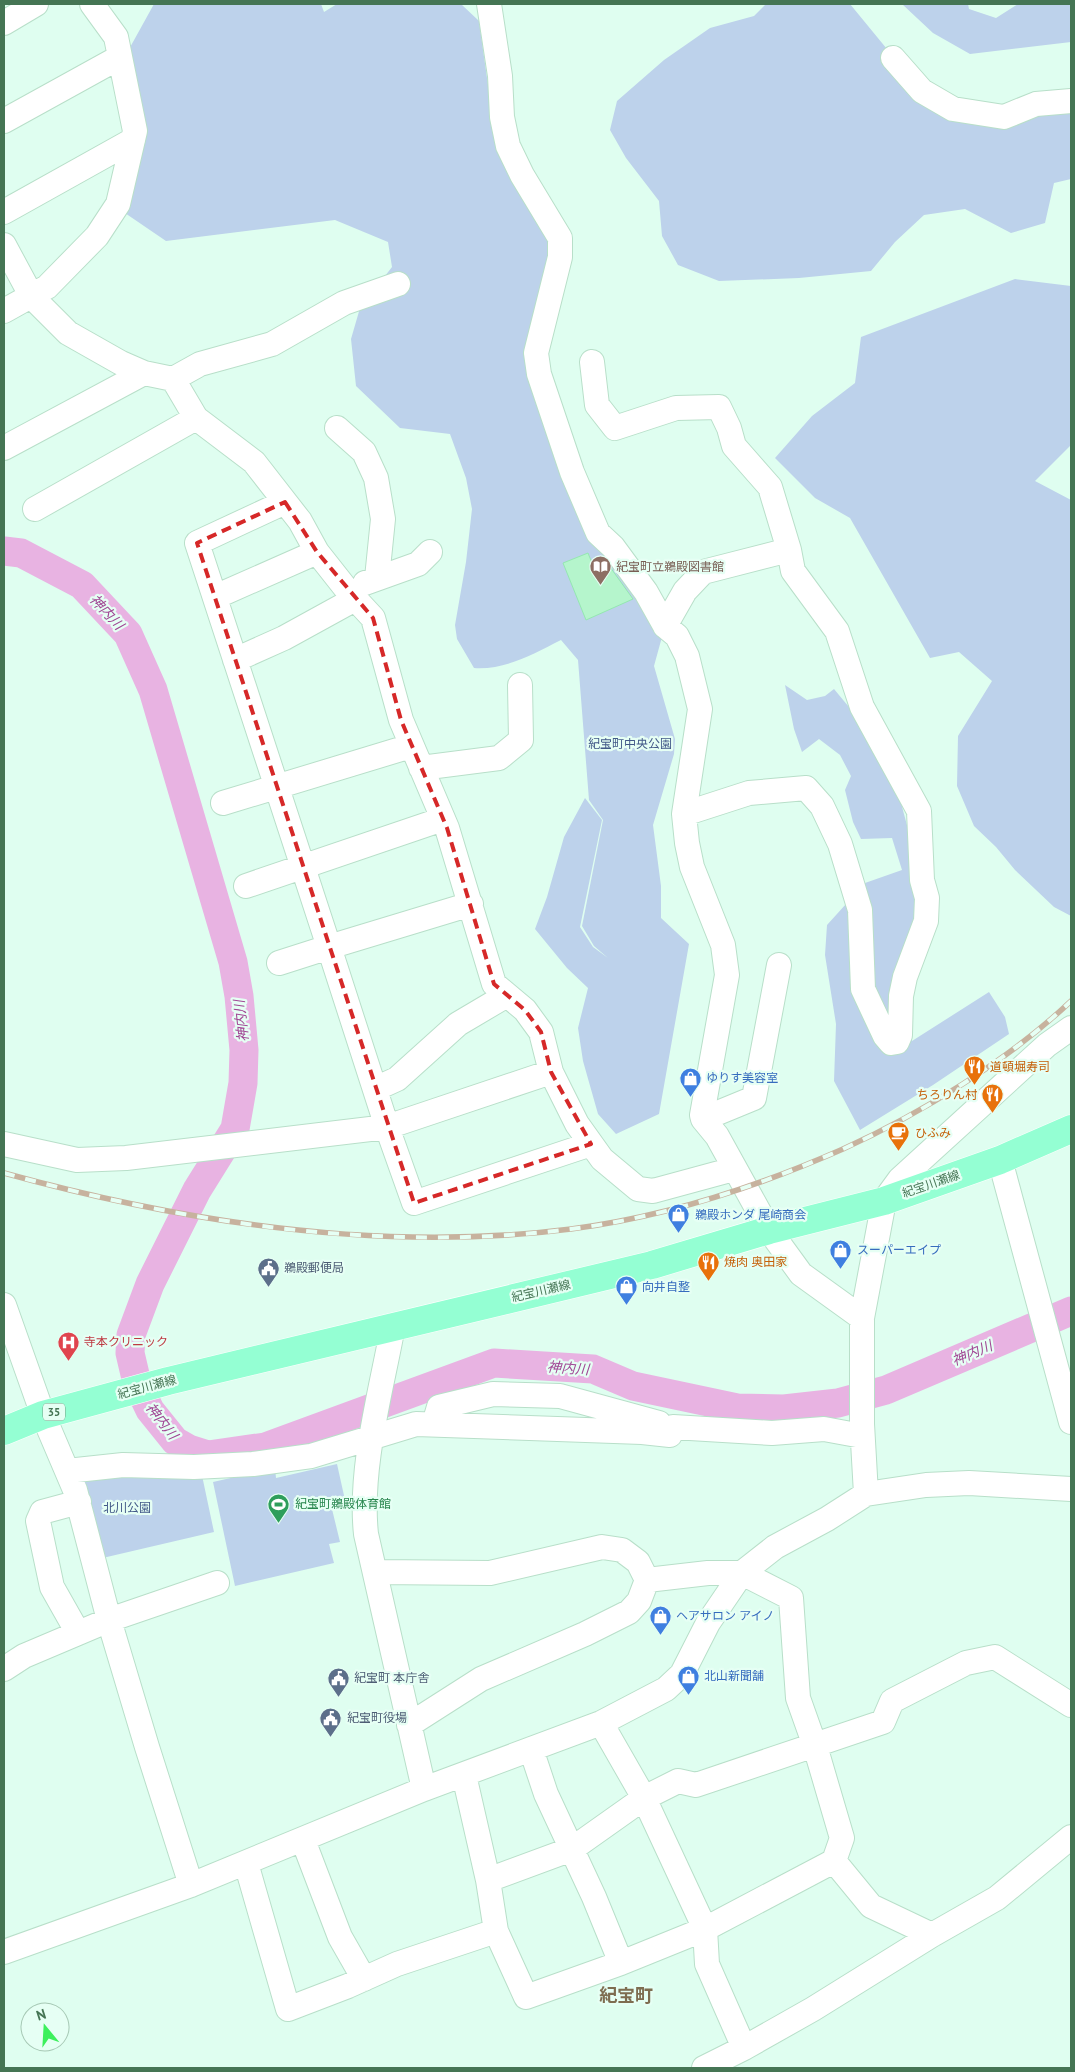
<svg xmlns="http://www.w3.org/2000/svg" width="1075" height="2072" font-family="'PT Sans','Noto Sans JP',sans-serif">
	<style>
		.green { fill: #bdd2eb }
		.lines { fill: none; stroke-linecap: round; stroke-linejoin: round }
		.river { stroke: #e8b3e2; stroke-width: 29 }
		.building { fill: #b5f5cc; stroke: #94e8b1 }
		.minor-casing { stroke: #b8dfc9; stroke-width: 26 }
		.major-casing { stroke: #fff; stroke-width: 29 }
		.minor { stroke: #fff; stroke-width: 24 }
		.major { stroke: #94ffd3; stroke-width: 28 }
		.rail-casing { stroke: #c7b29e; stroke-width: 5.5 }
		.rail { stroke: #e6fff4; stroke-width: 4; stroke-dasharray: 11; stroke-linecap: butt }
		.marked { fill: none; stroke: #d62828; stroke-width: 4; stroke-dasharray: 10 6; stroke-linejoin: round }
		.labels { text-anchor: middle; stroke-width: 4.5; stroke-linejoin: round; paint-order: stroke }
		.shield { fill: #e6fff4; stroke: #759e84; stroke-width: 1 }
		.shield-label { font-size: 11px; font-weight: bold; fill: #457554 }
		.education-label { font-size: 12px; fill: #785e54; stroke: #e6fff4; text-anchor: start }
		.park-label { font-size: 12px; fill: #425988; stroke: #e6fff4 }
		.food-label { font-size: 12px; fill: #c56008; stroke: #e6fff4; text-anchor: start }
		.shop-label { font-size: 12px; fill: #366cbe; stroke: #e6fff4; text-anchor: start }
		.street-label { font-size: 12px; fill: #457554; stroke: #e6fff4 }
		.service-label { font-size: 12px; fill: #4e5e75; stroke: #e6fff4; text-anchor: start }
		.health-label { font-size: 12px; fill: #be3a42; stroke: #e6fff4; text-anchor: start }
		.leisure-label { font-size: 12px; fill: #27864d; stroke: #e6fff4; text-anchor: start }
		.water-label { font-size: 14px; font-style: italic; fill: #a04694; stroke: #e6fff4 }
		.district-label { font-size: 18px; font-weight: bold; fill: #7e6d50; stroke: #e6fff4 }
	</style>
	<rect width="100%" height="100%" fill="#dffef0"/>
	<path class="green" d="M154 4H321L324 12 337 4H461L479 21 496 142 555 240 529 353 550 428 665 626 654 666 675 739 674 754 653 825 661 886V918L689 944 659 1114 616 1134 598 1114 583 1061 578 1028 588 988 567 968 535 929 547 897 564 837 585 798 602 820 580 927 593 947 608 958 594 946 582 926 603 820 589 800 578 660 561 640C533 654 506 670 474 668L457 639 455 625 466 562 472 509 466 478 450 434 400 428 356 386 351 339 360 308 392 267 388 242 335 220 166 241 122 211 128 51Z
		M766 4H850L905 71 953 109 1071 101V179L1054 183 1045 223 1011 233 965 209 924 215 895 242 871 271 799 278 719 281 678 265 662 236 659 201 626 158 610 130 617 101 664 60 710 28 754 16Z
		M902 4H968L969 9 996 18 1018 4H1071V42L970 54 933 33Z
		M1015 279 1071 286V445L1035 481 1071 500V916L1054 907 1015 870 996 847 974 826 957 786 958 736 992 681 959 652 930 658 850 518 815 498 775 458 812 416 855 383 861 337Z
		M785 685 807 700 825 696 834 689 878 742 901 803 922 881 903 988 912 1041 989 992 1005 1017 1009 1034 933 1085 860 1130 834 1081 836 1024 825 955 827 925 865 883 902 870 892 838 861 839 853 822 845 790 851 776 840 755 819 739 802 752 794 729Z
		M337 1464 345 1500 331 1505 340 1542 329 1544 334 1563 235 1586 213 1482 275 1468 276 1478Z
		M200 1466 214 1532 94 1560 67 1471Z"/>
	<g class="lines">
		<path class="river" d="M4 551 21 553 82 585 128 634 153 690 233 962 239 996 244 1050 243 1083 235 1129 197 1190 150 1284 131 1335 130 1353 137 1383 150 1410 175 1441 189 1449 208 1455 265 1447 494 1363 593 1369 633 1386 737 1408 784 1409 838 1403 886 1390 1071 1311"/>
	</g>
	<path class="building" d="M588 553 596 573 610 567 633 599 586 620 563 563Z"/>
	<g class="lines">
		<defs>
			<path id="minor" d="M489 4 500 76 502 117 508 146 522 175 560 238V257L536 353 539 374 572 472 598 533 613 547 646 592 665 626 677 636 687 656 700 709 684 814 687 843 692 867 723 945 727 975 702 1115 703 1119 717 1136 769 1230 801 1274 862 1318
				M4 23 36 4
				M893 58 922 91 953 109 1004 117 1036 104 1071 101
				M4 121 120 57
				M4 212 133 140
				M4 245 32 297 68 333 121 363 144 373 173 379 196 418 254 462 300 521 317 552 347 590 373 618 401 720 447 828 494 984 525 1010 541 1032 551 1072 577 1124 602 1159 638 1189 653 1191 734 1169
				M4 311 47 287 97 236 118 204 135 131 116 37 92 4
				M592 362 597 405 615 428 676 408 719 407 729 428 734 446 770 487 789 550
				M173 379 200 364 272 344 344 303 398 284
				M337 428 364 452 376 478 383 519 377 578
				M4 448 144 373
				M35 509 196 418
				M365 583 418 564 430 552
				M215 597 317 552
				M665 626 685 591 703 572 789 550 793 571 837 631 862 707 919 811 922 880 927 898 926 921 905 977 901 996 900 1035 897 1042 891 1043 885 1036 863 989 860 910 840 844 822 806 806 788 749 793 684 814
				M235 660 284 638 355 599
				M421 768 499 758 521 740 520 685
				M223 803 411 746
				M246 886 443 819
				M471 904 329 947 387 1127 414 1203 591 1144
				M279 963 329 947 197 543 285 502
				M375 1089 397 1079 458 1024 507 995
				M703 1119 754 1098 779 965
				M4 1144 77 1160 126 1158 387 1127 551 1072
				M1000 1160 1071 1422
				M4 1305 43 1415 75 1490 109 1620 147 1747 191 1885
				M393 1326C381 1392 359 1468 366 1534L424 1789
				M434 1424 439 1407 493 1394 560 1396 659 1423
				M67 1471 123 1465 194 1467 253 1464 311 1456 416 1424 642 1432 670 1435 673 1427 772 1433 824 1429 862 1436
				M866 1494 862 1424V1318L884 1201 900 1179 1047 1045 1071 1028
				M375 1572 490 1573 602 1547 622 1550 638 1562 647 1580 708 1573H742L791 1598 798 1698 815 1746 842 1838 834 1861
				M78 1633 52 1587 38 1521 42 1512 79 1502
				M4 1669 24 1656 109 1620 217 1583
				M601 1723 644 1798 705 1929 707 1964 744 2048
				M409 1725 481 1679 585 1634 629 1612 639 1601 647 1580
				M531 1749 546 1794 594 1897 621 1963
				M464 1775 488 1880 496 1931 526 1997 621 1963 705 1929 834 1861 871 1906 932 1935
				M303 1840 340 1937 364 1979
				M246 1863 288 2009 348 1986 397 1964 496 1931
				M488 1880 572 1849 644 1798 678 1781 696 1785 883 1722 892 1701 966 1663 995 1657 1071 1705
				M4 1952 191 1885 424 1789 601 1723 666 1689 682 1674 708 1623 742 1573 775 1547 827 1519 866 1494 926 1485 969 1483 1071 1489
				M704 2068 744 2048 813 2009 932 1935 997 1898 1071 1837"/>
			<path id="major" d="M4 1431 43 1415 168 1381 652 1265 769 1230 884 1201 1000 1160 1071 1129"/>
		</defs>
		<use href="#minor" class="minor-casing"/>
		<use href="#major" class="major-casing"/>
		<use href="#minor" class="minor"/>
		<use href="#major" class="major"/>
		<defs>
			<path id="rail" d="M4 1173C186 1223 382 1253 571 1229 665 1217 757 1187 843 1149 920 1114 1009 1060 1071 1001"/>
		</defs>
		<use href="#rail" class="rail-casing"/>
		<use href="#rail" class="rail"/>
	</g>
	<path class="marked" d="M285 502 317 552 373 618 401 720 447 828 494 984 525 1010 541 1032 551 1072 591 1144 414 1203 197 543Z"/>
	<defs>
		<symbol id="library-pin" viewBox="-11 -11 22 30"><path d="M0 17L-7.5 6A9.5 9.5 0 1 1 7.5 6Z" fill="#8d6e63" stroke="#e6fff4"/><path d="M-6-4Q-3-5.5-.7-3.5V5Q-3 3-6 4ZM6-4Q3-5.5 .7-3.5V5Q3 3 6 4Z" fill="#fff"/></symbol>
		<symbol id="restaurant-pin" viewBox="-11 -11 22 30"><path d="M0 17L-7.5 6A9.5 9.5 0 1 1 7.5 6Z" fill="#e8710a" stroke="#e6fff4"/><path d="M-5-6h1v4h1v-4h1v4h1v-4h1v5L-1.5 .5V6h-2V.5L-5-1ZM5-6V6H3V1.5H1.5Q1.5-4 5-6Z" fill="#fff"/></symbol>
		<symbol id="shop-pin" viewBox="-11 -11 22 30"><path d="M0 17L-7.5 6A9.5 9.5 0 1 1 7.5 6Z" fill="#3f7fe0" stroke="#e6fff4"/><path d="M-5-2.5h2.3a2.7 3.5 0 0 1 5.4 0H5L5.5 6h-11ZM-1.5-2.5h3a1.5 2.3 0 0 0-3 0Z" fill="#fff"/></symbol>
		<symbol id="cafe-pin" viewBox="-11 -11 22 30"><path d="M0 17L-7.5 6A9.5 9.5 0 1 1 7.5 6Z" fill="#e8710a" stroke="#e6fff4"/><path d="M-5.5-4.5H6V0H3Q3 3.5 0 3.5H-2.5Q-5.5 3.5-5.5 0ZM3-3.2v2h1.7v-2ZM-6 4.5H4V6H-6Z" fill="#fff"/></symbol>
		<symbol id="civic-pin" viewBox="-11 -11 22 30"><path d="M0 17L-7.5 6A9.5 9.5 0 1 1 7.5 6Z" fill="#5c6f8a" stroke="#e6fff4"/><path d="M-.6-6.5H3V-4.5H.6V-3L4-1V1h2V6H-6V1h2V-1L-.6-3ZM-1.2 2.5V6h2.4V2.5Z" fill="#fff"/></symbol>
		<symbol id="hospital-pin" viewBox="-11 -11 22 30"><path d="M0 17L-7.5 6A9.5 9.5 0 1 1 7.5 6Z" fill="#e0444e" stroke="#e6fff4"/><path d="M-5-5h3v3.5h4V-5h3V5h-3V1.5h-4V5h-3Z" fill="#fff"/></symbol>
		<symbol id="stadium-pin" viewBox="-11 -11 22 30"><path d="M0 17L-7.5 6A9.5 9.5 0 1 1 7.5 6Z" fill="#2e9e5b" stroke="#e6fff4"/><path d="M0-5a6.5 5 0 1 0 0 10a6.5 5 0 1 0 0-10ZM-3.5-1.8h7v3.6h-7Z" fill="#fff"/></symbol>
	</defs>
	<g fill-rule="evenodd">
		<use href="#library-pin" x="588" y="554" width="25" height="34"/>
		<use href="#restaurant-pin" x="962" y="1054" width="25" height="34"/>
		<use href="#shop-pin" x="678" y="1066" width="25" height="34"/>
		<use href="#restaurant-pin" x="980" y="1082" width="25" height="34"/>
		<use href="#cafe-pin" x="886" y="1120" width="25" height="34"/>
		<use href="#shop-pin" x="666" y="1202" width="25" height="34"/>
		<use href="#shop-pin" x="828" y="1238" width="25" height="34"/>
		<use href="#restaurant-pin" x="696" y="1250" width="25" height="34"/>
		<use href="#civic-pin" x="256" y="1256" width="25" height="34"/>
		<use href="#shop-pin" x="614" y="1274" width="25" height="34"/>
		<use href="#hospital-pin" x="56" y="1330" width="25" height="34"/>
		<use href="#stadium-pin" x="266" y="1492" width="25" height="34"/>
		<use href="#shop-pin" x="648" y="1604" width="25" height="34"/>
		<use href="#shop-pin" x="676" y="1664" width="25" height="34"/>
		<use href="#civic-pin" x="326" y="1666" width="25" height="34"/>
		<use href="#civic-pin" x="318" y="1706" width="25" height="34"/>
	</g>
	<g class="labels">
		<rect class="shield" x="43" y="1403.5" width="22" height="17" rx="4"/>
		<g class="shield-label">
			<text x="54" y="1416">35</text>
		</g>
		<g class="education-label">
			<text x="616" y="571">紀宝町立鵜殿図書館</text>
		</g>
		<g class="park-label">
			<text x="630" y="748">紀宝町中央公園</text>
			<text x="127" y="1512">北川公園</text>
		</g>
		<g class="food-label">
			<text x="990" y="1071">道頓堀寿司</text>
			<text x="977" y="1099" text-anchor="end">ちろりん村</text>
			<text x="915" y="1137">ひふみ</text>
			<text x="724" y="1266">焼肉 奥田家</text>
		</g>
		<g class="shop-label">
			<text x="706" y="1082">ゆりす美容室</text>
			<text x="695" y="1219">鵜殿ホンダ 尾崎商会</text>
			<text x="857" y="1254">スーパーエイプ</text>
			<text x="642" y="1291">向井自整</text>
			<text x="676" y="1620">ヘアサロン アイノ</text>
			<text x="704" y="1680">北山新聞舗</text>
		</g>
		<g class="street-label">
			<text transform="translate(931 1184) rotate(-19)" y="4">紀宝川瀬線</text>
			<text transform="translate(541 1291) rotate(-13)" y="4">紀宝川瀬線</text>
			<text transform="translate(147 1387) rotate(-15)" y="4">紀宝川瀬線</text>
		</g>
		<g class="service-label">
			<text x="284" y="1272">鵜殿郵便局</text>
			<text x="354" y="1682">紀宝町 本庁舎</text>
			<text x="347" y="1722">紀宝町役場</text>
		</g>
		<g class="health-label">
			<text x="84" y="1346">寺本クリニック</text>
		</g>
		<g class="leisure-label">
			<text x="295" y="1508">紀宝町鵜殿体育館</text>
		</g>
		<g class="water-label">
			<text transform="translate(107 612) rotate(47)" y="5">神内川</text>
			<text transform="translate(241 1021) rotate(-96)" y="5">神内川</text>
			<text transform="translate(972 1353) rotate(-23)" y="5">神内川</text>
			<text transform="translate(568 1368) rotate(4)" y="5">神内川</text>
			<text transform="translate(162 1421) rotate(52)" y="5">神内川</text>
		</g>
		<g class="district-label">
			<text x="626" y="2002">紀宝町</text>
		</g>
	</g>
	<rect width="1075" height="2072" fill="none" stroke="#457554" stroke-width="10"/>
	<g transform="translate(45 2027) rotate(342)"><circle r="24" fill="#e6fff4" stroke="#a6c8b4"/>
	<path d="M0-4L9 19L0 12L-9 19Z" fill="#3cf05c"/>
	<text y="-8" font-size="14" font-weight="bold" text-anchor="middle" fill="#457554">N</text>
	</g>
</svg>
